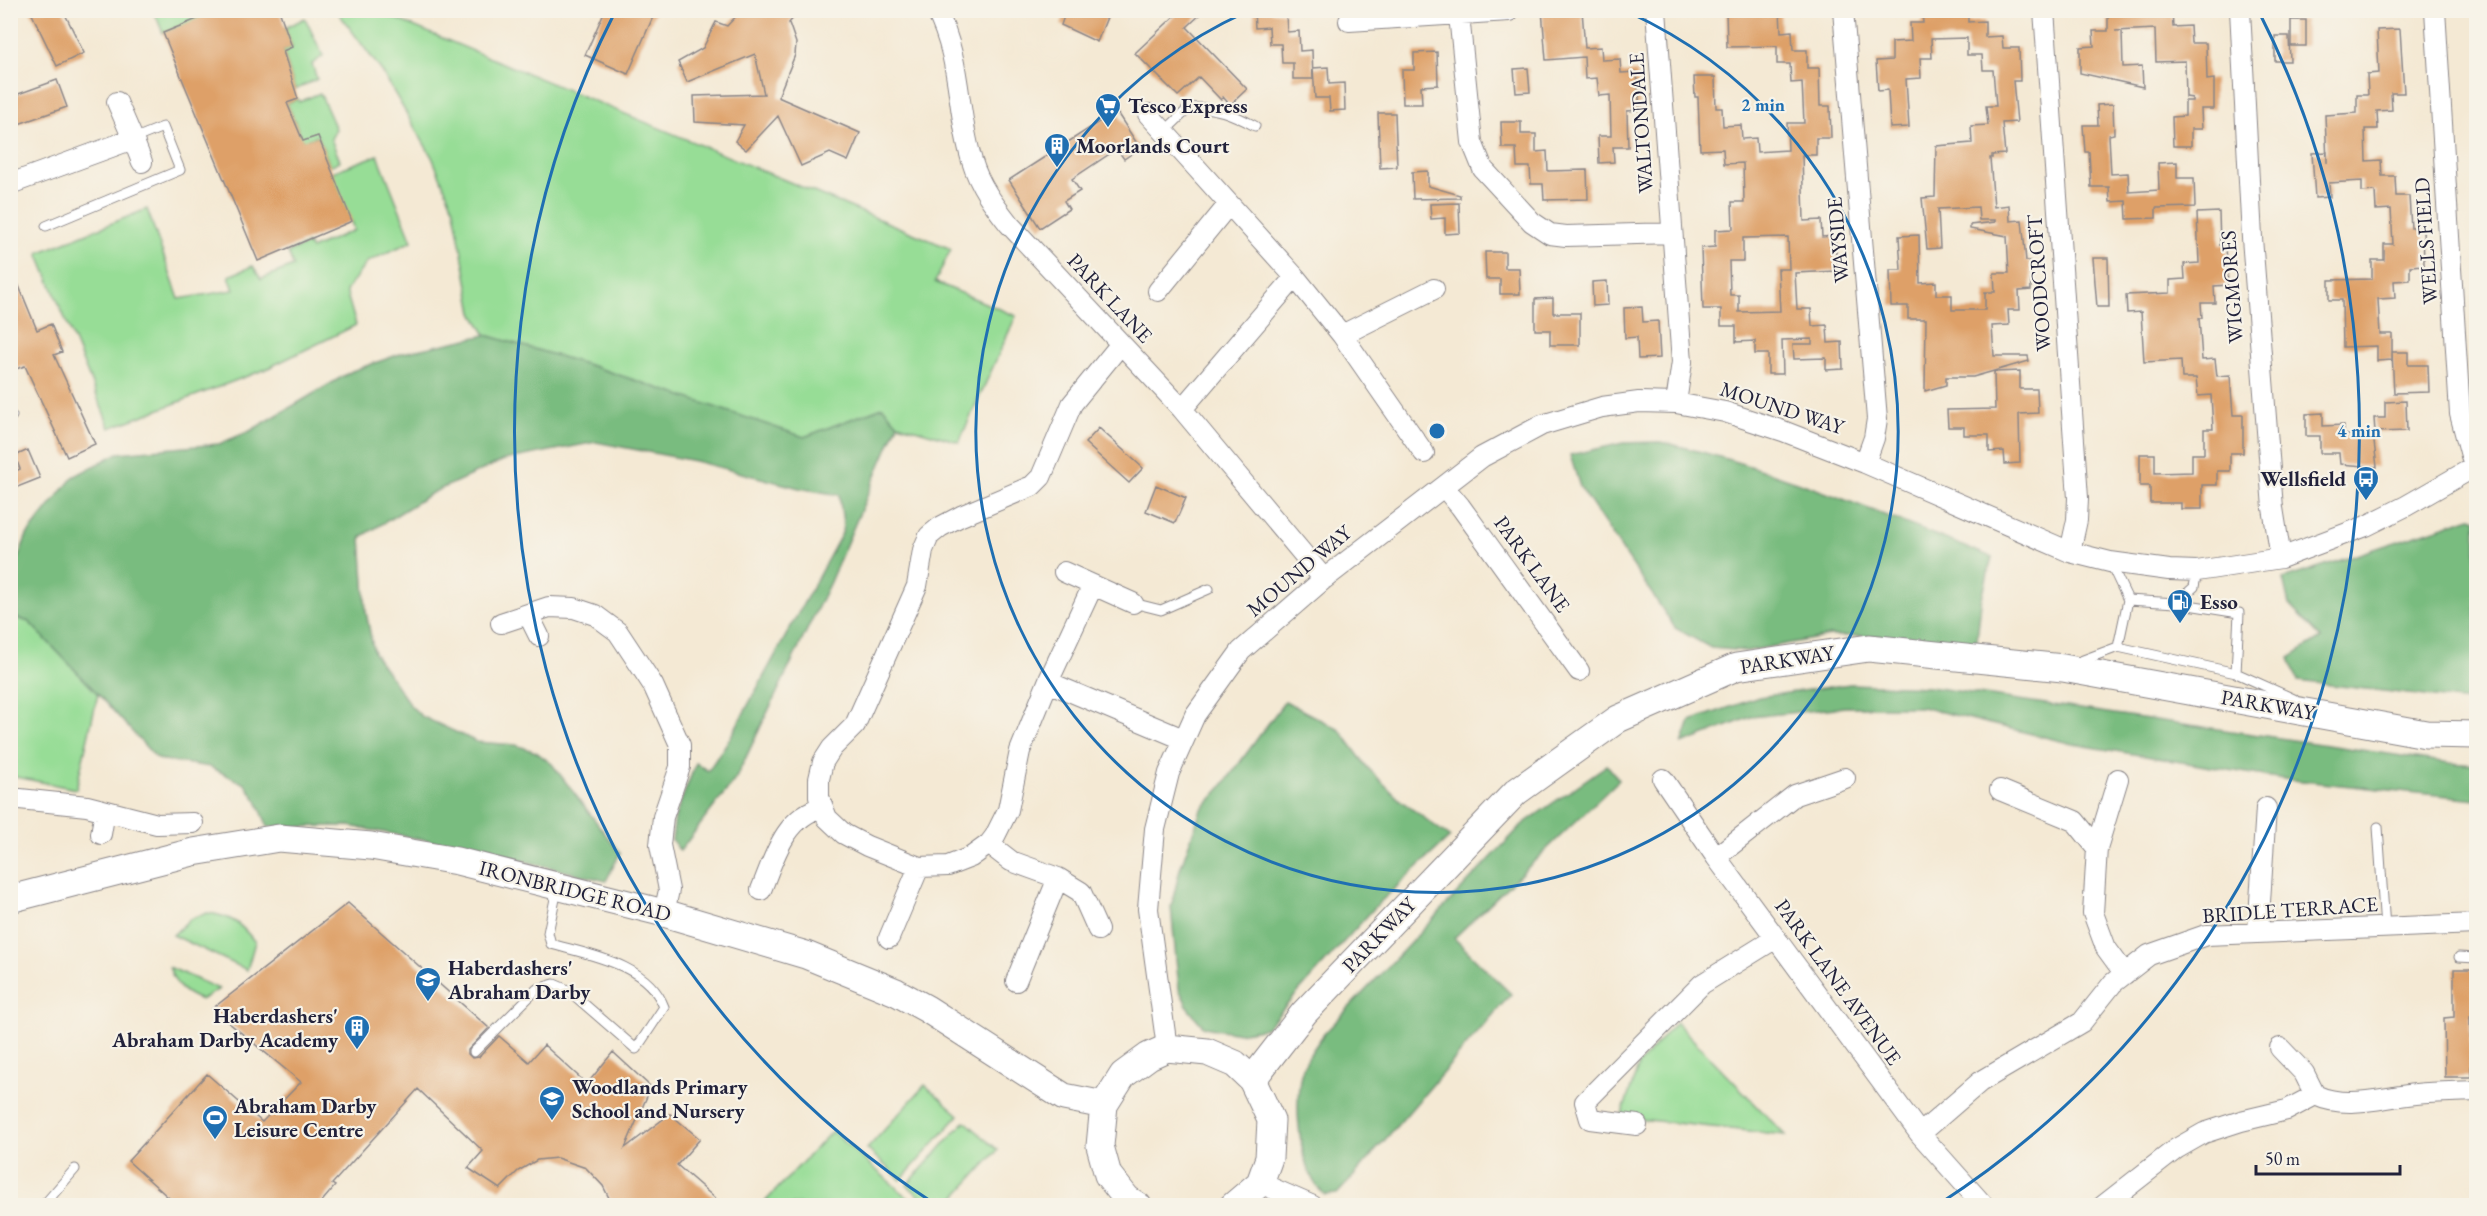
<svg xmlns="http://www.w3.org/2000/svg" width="2487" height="1216" font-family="'EB Garamond',serif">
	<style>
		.green { fill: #97dd96; stroke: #5c8068; stroke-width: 1.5 }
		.forest { fill: #79bc7f; stroke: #4e6f5d; stroke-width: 1.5 }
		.building { fill: #dea068; fill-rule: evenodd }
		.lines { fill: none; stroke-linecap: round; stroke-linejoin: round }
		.lane-casing { stroke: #8b8688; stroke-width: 11 }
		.street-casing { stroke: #8b8688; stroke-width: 22 }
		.secondary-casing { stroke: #8b8688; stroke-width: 29 }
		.lane { stroke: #fff; stroke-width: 9 }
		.street { stroke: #fff; stroke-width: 20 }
		.secondary { stroke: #fff; stroke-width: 27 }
		.ring { fill: none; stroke: #1f6fb2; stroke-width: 3 }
		.labels { text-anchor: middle; stroke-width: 4.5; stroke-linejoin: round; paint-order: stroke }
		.poi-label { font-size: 21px; font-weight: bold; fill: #22223b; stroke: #f7f3e8; text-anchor: start }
		.street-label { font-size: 21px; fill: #22223b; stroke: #f7f3e8 }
		.centre { fill: #1f6fb2; stroke: #f7f3e8; stroke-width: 3 }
		.ring-label { font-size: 18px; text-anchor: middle; font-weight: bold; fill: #1f6fb2; stroke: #f7f3e8; stroke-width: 4.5; stroke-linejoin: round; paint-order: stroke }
	</style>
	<rect width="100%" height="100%" fill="#f7f3e8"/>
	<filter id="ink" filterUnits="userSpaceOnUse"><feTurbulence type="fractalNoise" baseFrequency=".0167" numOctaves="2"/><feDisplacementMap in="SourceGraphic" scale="12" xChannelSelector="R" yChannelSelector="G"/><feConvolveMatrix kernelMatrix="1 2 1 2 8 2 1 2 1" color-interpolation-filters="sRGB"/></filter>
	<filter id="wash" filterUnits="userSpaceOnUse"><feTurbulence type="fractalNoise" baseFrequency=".008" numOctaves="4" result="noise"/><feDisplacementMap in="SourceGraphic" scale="24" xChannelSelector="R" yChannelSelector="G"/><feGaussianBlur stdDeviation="1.35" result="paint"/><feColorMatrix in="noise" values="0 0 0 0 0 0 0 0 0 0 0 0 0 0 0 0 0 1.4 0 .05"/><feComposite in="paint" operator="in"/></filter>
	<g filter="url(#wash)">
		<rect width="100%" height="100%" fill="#f4e9d4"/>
		<path class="green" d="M154 11H219L163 33Z
			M337 11H377L951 249 935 282 1016 316 959 442 898 424 883 407 804 437 592 366 486 335 473 313 454 210 432 157 381 70Z
			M305 18 323 56 312 64 317 79 295 90 283 51 292 47 285 28Z
			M320 93 336 129 331 139 340 161 330 166 318 136 303 141 287 103 298 99 299 102Z
			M378 155 412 241 367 262 346 291 356 325 266 369 110 428 38 253 147 209 179 299 234 290 229 276 253 266 261 279 293 266 288 252 308 244 311 249 354 230 332 172Z
			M10 616 29 622 98 694 76 789 11 776Z
			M207 913C232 916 240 923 255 942L247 970 173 935 190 919Z
			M169 967 219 989 201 1000C182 993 175 985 169 967Z
			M1676 1022 1785 1135 1621 1117 1639 1064Z
			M925 1085 959 1115 901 1180 867 1149Z
			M965 1121 998 1150 948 1205H930L907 1185Z
			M832 1131 916 1205H762Z"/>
		<path class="forest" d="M486 335 592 366 804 437 883 407 898 424 830 582 736 778 680 851 672 840 675 817 696 763 708 771 730 738 842 533 843 523 839 495 799 488 695 461 596 442 504 460 432 493 361 537 366 612 374 653 410 705 421 716 477 742 516 745 536 752 552 764 620 853 606 881 470 848 349 826 268 827 257 801 245 784 210 767 157 759 98 694 29 622 11 616 10 579 27 535 73 477 118 453 219 444 250 431 352 371 403 353Z
			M1661 442C1775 467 1883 516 1992 557L1981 602 1976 650 1878 636H1830L1747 651 1711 648 1675 628 1580 487 1570 455 1623 443Z
			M2471 517 2476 519V702L2298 681 2289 658 2321 638 2289 605 2283 579Z
			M1850 684 1930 687 2450 763 2476 765V799L2283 779 2073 744 1921 707H1845L1751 717 1682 744 1690 721 1759 697Z
			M1285 701 1340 730 1367 767 1400 800 1450 837 1377 905 1266 1028 1239 1033 1204 1027 1190 1011 1179 989 1171 907 1180 869 1201 810 1221 788Z
			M1607 765 1619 780 1454 938 1511 994 1351 1179 1337 1194 1325 1195C1299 1174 1295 1110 1300 1079 1303 1062 1314 1048 1324 1034L1523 824Z"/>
		<g id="blocks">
			<path class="building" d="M30 10H63L84 53 57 66Z
				M219 10H279L292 47 283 51 298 99 287 103 303 141 318 136 352 221 258 261 163 33Z
				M605 10H656L628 74 585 55Z
				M742 10H800L789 23 796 43 795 55 778 97 860 133 848 161 830 153 801 166 778 116 746 150 735 141 744 125 695 122 694 96 764 94 755 54 687 82 678 62 703 48 716 22 727 26Z
				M1066 10H1110L1097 42 1061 25Z
				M1181 10H1205L1187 27 1247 89 1230 105 1223 97 1221 100 1199 77 1178 96 1135 53Z
				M1254 10 1286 13 1287 32 1299 31 1300 51 1312 50 1313 79H1293V63H1282L1281 44H1270L1269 27 1255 28Z
				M1542 10H1582L1585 48 1601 47 1602 60 1620 59 1621 73 1637 72 1640 110 1627 111 1628 147H1613L1614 162 1599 163 1598 136H1611L1610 95 1599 96 1597 78 1585 79 1584 57 1546 60Z
				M1726 10H1780L1781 32 1792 31 1793 50H1807V68H1819L1820 106H1830L1831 138H1816V155H1802L1804 221 1821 220 1822 237 1835 236 1837 271 1795 273 1797 309H1811L1812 326 1827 325 1828 343 1842 342 1843 369 1826 370V358L1794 359 1793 344H1812V339L1782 340 1783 374H1768V354H1755V341L1736 342V326H1721V309H1703L1701 248 1715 247V230L1733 229 1732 202H1744L1743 163 1724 164 1723 149 1700 150 1698 97H1695L1694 77H1715L1716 108H1722L1723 126 1741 125 1742 139 1756 138 1757 152 1788 150 1787 123H1804L1802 82 1791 83 1790 64H1777V46L1727 47ZM1788 237 1789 269H1778L1780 311 1739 312V295H1730L1729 261H1743V238Z
				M1922 10H1968V22L1985 21V37L2002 36 2003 48H2019L2020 81H2013L2017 122 2002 123 2005 154 1992 155V158H1990L1994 207 2009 205 2010 221 2022 220 2026 261H2030L2031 290 2019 291 2020 310H2008L2009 325 1992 326 1994 356H2028L2029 361 1973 377H1946V385L1925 391 1926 319H1908V306H1891L1890 270H1901L1899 236 1919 235 1920 283 1936 282V295H1952V310H1985V292H1995L1994 273H2009L2007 236 1970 229V225L1995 222V220H1979L1978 207 1938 209 1940 248 1927 249 1922 198 1935 197 1936 146 1972 143 1971 126 1988 125 1986 106H1996L1993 70H1983L1982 55H1967V38L1931 39 1932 58H1920L1921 78 1906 79 1909 127 1890 128 1888 90 1878 91 1876 61 1892 60V42L1911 41 1910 23H1923Z
				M2127 10H2172L2173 27 2190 26 2191 43H2206L2207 80 2214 79V109H2201L2202 129H2191V146H2173L2172 117 2185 116V101H2192V98L2186 97 2185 61 2156 62 2155 29 2115 31H2122L2123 67 2142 66 2143 87 2080 73V47L2094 46 2093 31H2108V15H2127Z
				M2291 20H2306V46H2291Z
				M2400 29 2404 93H2391L2392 110 2377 111 2378 129H2365L2366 161 2381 160 2382 176H2395L2396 196H2409L2411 228H2423L2424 265 2410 266V280L2394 281 2395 298 2378 299 2380 334H2392V360L2377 361V346L2343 347 2342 300H2329V280L2372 279V260H2384V244H2393L2391 209 2376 210 2375 191 2362 192V181L2329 183 2330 197 2315 198 2312 153 2327 152V163L2325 115 2357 113V95H2368L2367 74 2379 73 2377 30Z
				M2275 36H2289L2290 61H2275Z
				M1437 52 1438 85 1421 86 1422 104H1403L1402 70H1414V53Z
				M1328 67 1329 84 1344 83 1345 110 1330 111 1329 98H1315L1313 68Z
				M1528 68 1530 92 1516 93 1514 69Z
				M57 80 67 107 10 127V97Z
				M2113 104 2114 134 2109 135 2111 174 2128 173 2129 192 2159 190 2158 163 2177 162V178H2194L2195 207 2156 208V218L2127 219 2126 201 2110 202 2109 187H2091L2089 152H2085L2083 125H2098L2097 105Z
				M1116 111 1140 148 1124 159 1117 149 1072 179 1080 191 1064 201 1069 209 1040 228 1009 180Z
				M1378 113H1395L1397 167 1380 168Z
				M1501 122H1521V134H1536V152L1547 151 1548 171 1587 170 1588 199 1544 200 1543 184H1531L1530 167H1517L1516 148H1502Z
				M1428 171V186L1460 195V198L1413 199 1412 172Z
				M1459 203 1460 233 1445 234V218L1431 219 1430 204Z
				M2219 212 2220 245 2226 244 2228 285 2214 286 2215 303H2201L2202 318H2199L2202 360 2215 359 2217 376 2230 375 2233 415H2243V453H2230V471H2217V485H2202V509H2181V503H2150V486H2140V454H2155V473L2192 472V454H2204V429H2213L2211 395 2198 396 2196 378H2182L2181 360 2144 362 2141 312 2127 313 2126 295 2170 293V280L2185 279 2184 264 2199 263 2197 213Z
				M1485 252H1505V268H1519L1520 294H1500V279H1486Z
				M2093 258H2108L2109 307H2097Z
				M10 264 37 330 51 324 62 352 54 355 95 444 67 457 25 366 10 371Z
				M1607 281 1608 305 1593 306 1592 282Z
				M1553 298V313H1580V345H1550V330H1535V299Z
				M1642 307 1643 322 1658 321 1660 358 1638 359 1637 337 1625 338 1624 308Z
				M2392 352H2408V365H2428L2429 392 2394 393Z
				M2020 371V389H2037L2038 413 2019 414 2020 463 2005 464 2004 451 1989 452V435H1964V427H1948L1947 410 1995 409 1994 372Z
				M2406 401 2407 431 2375 432 2374 418H2385V402Z
				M2323 413V426L2344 425V435L2373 434 2377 467 2340 464 2339 453H2320V436H2306V414Z
				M1099 428 1143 468 1129 483 1085 443Z
				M28 450 40 478 10 490V473L20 469 15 456Z
				M1156 485 1186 498 1175 523 1146 511Z
				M348 903 489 1028 468 1050V1054L472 1058 479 1057 499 1036 529 1062 544 1045 587 1084 613 1052 651 1087 625 1148 670 1114 700 1139 677 1165 724 1206H613L603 1186 586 1168 557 1158 537 1160 518 1171 500 1189 468 1168 483 1151 418 1089 332 1184 335 1186 318 1206H178L128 1161 207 1074 262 1122 301 1082 212 1009Z
				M2454 969H2476V1017H2470L2471 1077H2445L2444 1018 2454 1017Z"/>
		</g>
	</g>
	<g filter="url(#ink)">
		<use href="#blocks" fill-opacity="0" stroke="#8b8688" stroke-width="1.5"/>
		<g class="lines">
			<defs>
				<path id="lane" d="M1164 132 1189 108C1215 106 1233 114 1255 126
					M46 226 180 170 163 127 133 139
					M10 416H12
					M2128 600 2176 603 2194 587 2197 571
					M1133 603 1161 610 1209 589
					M2176 603 2239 613 2236 673
					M2118 647 2236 673 2294 699
					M2078 662 2118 647 2128 600 2110 562
					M2378 827 2385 928
					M2459 957 2476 958
					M474 1052 537 989 554 984 568 990 636 1049 664 1007C648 964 590 955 551 944L548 933 557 889
					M43 1206 75 1169"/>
				<path id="street" d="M936 10C962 60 956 109 972 161 979 185 994 205 1009 224L1182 409 1324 579
					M1656 10 1682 362 1676 403
					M1843 10 1877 419 1874 438 1865 463
					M2044 10 2078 498 2077 520 2070 552
					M2240 10 2252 238 2273 508 2281 558
					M2435 10 2460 414 2474 467
					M1459 15 1472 142 1483 169 1532 222 1550 234 1566 236 1672 233
					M1349 21 1509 11
					M1148 114 1295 277 1342 335 1424 453
					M133 139 142 162
					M10 184 133 139 117 102
					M1158 291 1229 204
					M1342 335 1434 289
					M1182 409 1295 277
					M1444 487 1460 506 1579 671
					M1064 572 1133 603
					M1093 585 1048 682 1020 751 1008 810 995 836 989 844 971 857 948 866 919 867 867 846 844 834 827 818 819 797V779L823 762 832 748 855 725 917 586 923 550 929 536 940 527 961 516 1032 486 1041 477 1072 404 1120 345
					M528 614 539 636
					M501 623 549 607 574 608 595 615 618 632 653 685 680 745V767L663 817 660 845 669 890 664 913
					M1048 682 1183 739
					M1663 779 1716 857 1920 1134 1984 1206
					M2000 790 2075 821 2097 848 2093 913 2106 948 2125 974
					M10 798 87 806 157 824 193 823
					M101 834 105 811
					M989 844 1011 861 1058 878 1081 892 1098 930
					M2097 848 2118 779
					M1716 857 1795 795 1845 778
					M761 890C774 858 785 816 823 807
					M2258 933 2266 808
					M889 938 919 867
					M1016 981 1058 878
					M1167 1048 1148 909 1155 829 1169 773 1195 715 1241 651 1324 579 1482 457 1542 425 1602 407 1639 402 1676 403 1725 412 1783 431 1865 463 2070 552 2110 562 2169 570 2197 571 2281 558 2366 526 2406 506 2476 466
					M2280 1048 2304 1073 2315 1095C2347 1110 2382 1097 2416 1094 2436 1092 2456 1092 2476 1091
					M1637 1125 1590 1119 1585 1102 1702 984 1776 938
					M1920 1134 1980 1082 2082 1022 2113 983 2149 955 2206 935 2476 924
					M1260 1183 1313 1206
					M2103 1206 2176 1149 2204 1133 2241 1121 2287 1110 2315 1095"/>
				<path id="secondary" d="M10 899 193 852 279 838 371 846 457 861 664 913 806 955 896 992 927 1009 1064 1097 1104 1105
					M1252 1080 1304 1013 1516 792 1618 719 1736 667 1869 648 2063 668 2426 734 2476 735
					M1138 1206 1127 1199 1108 1175 1100 1146 1104 1105 1123 1075 1149 1056 1167 1048 1207 1052 1235 1064 1252 1080 1271 1120 1269 1158 1260 1183 1233 1206"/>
			</defs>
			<use href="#lane" class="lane-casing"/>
			<use href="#street" class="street-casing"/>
			<use href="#secondary" class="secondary-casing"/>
			<use href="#lane" class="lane"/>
			<use href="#street" class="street"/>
			<use href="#secondary" class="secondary"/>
		</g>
	</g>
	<g class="ring">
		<path d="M1628 12A461 461 0 1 1 1246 12"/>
		<path d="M935 1204A922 922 0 0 1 615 12M2259 12A922 922 0 0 1 1939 1204"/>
	</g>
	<defs>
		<symbol id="supermarket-pin" viewBox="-11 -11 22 30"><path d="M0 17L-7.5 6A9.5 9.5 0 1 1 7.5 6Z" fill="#1f6fb2" stroke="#f7f3e8"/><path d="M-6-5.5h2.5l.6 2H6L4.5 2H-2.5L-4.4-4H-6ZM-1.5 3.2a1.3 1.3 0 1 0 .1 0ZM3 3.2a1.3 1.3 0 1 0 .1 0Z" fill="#fff"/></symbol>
		<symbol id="building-pin" viewBox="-11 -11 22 30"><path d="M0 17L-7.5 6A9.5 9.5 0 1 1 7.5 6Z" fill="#1f6fb2" stroke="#f7f3e8"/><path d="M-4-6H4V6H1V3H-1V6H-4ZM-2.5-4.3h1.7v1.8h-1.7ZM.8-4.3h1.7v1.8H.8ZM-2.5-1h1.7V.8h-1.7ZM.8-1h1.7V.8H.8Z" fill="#fff"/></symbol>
		<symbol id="bus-pin" viewBox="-11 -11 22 30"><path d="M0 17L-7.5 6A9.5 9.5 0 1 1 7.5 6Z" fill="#1f6fb2" stroke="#f7f3e8"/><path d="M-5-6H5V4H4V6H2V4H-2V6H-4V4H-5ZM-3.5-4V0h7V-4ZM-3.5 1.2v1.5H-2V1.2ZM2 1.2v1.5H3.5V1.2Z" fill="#fff"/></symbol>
		<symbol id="fuel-pin" viewBox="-11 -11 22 30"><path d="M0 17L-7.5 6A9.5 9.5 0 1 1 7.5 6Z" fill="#1f6fb2" stroke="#f7f3e8"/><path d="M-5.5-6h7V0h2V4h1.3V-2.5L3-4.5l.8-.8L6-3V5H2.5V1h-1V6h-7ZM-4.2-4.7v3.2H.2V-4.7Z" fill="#fff"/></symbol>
		<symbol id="school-pin" viewBox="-11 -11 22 30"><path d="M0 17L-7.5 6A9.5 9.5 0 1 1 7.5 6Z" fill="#1f6fb2" stroke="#f7f3e8"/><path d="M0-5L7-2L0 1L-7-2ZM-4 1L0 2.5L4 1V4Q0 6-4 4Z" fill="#fff"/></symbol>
		<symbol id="stadium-pin" viewBox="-11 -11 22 30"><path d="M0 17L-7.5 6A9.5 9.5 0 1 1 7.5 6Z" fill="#1f6fb2" stroke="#f7f3e8"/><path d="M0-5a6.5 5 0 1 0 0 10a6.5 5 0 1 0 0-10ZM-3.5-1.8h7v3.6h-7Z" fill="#fff"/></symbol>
	</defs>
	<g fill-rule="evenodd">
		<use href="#supermarket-pin" x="1093" y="91" width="30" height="40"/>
		<use href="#building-pin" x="1042" y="131" width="30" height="40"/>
		<use href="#bus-pin" x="2351" y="464" width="30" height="40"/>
		<use href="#fuel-pin" x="2165" y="587" width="30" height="40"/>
		<use href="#school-pin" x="413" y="965" width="30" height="40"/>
		<use href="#building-pin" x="342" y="1013" width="30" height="40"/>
		<use href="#school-pin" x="537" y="1084" width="30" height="40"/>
		<use href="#stadium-pin" x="200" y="1103" width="30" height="40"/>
	</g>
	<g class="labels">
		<g class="poi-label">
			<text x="1128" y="113">Tesco Express</text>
			<text x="1076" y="153">Moorlands Court</text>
			<text x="2346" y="486" text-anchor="end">Wellsfield</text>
			<text x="2200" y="609">Esso</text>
			<text x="448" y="975">Haberdashers'<tspan x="448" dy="24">Abraham Darby</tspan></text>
			<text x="338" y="1023" text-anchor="end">Haberdashers'<tspan x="338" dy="24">Abraham Darby Academy</tspan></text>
			<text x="572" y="1094">Woodlands Primary<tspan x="572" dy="24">School and Nursery</tspan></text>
			<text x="234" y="1113">Abraham Darby<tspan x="234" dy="24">Leisure Centre</tspan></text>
		</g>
		<g class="street-label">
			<text transform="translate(1641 123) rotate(-94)" y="7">WALTONDALE</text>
			<text transform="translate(1838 240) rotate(-95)" y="7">WAYSIDE</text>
			<text transform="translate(2426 241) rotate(-94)" y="7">WELLS FIELD</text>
			<text transform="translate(2039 283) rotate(-94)" y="7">WOODCROFT</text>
			<text transform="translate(2232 287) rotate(-94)" y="7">WIGMORES</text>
			<text transform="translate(1110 298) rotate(47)" y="7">PARK LANE</text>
			<text transform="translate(1782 408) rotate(18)" y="7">MOUND WAY</text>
			<text transform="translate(1532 564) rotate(54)" y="7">PARK LANE</text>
			<text transform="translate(1299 571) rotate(-40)" y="7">MOUND WAY</text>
			<text transform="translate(1787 660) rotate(-9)" y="7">PARKWAY</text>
			<text transform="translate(2268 705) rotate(10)" y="7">PARKWAY</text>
			<text transform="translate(575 891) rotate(14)" y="7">IRONBRIDGE ROAD</text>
			<text transform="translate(2290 910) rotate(-4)" y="7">BRIDLE TERRACE</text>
			<text transform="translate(1379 935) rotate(-46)" y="7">PARKWAY</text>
			<text transform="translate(1838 982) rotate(54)" y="7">PARK LANE AVENUE</text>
		</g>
	</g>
	<circle cx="1437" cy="431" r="9" class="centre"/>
	<g class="ring-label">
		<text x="1763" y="111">2 min</text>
		<text x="2359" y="437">4 min</text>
	</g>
	<rect width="2487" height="1216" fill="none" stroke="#f7f3e8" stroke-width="36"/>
	<path d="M2256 1165v9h144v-9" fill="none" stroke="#22223b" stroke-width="3"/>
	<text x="2265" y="1165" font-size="18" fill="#22223b" stroke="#f7f3e8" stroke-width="4.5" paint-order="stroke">50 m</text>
</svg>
